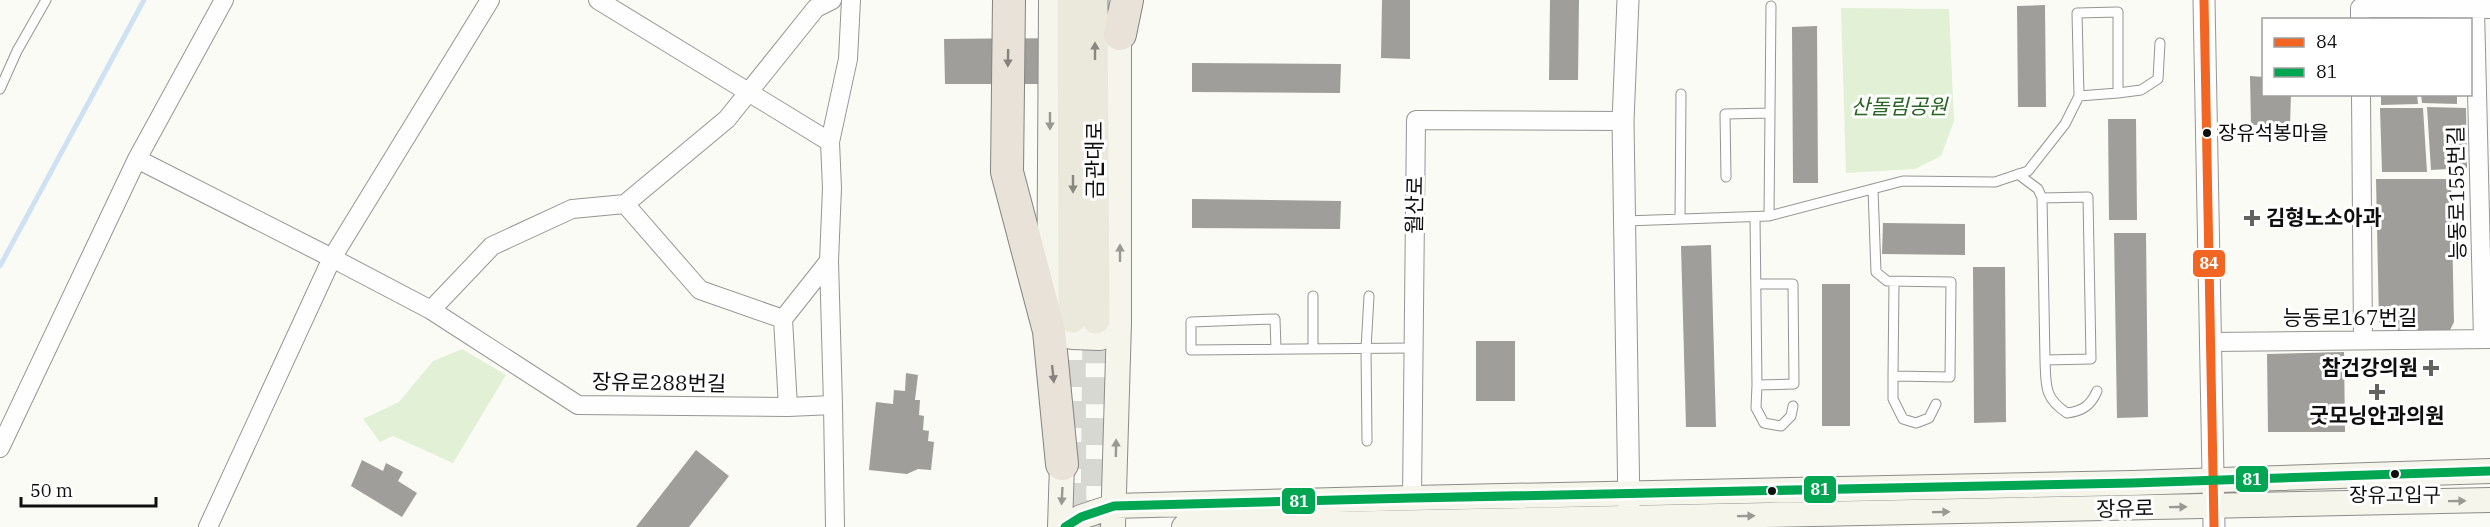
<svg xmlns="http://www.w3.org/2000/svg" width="2490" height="527" font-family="'IBM Plex Serif','Noto Sans KR',serif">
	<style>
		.green { fill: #e2f0d6 }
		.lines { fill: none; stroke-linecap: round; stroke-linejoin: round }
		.stream { stroke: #cee2f4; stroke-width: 5 }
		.building { fill: #9f9e9a }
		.primary-tunnel { stroke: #d8d8d2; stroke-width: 27; stroke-dasharray: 27 14; stroke-linecap: butt }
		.service-casing { stroke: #959593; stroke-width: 11 }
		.minor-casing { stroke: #959593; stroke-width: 20 }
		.tertiary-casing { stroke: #959593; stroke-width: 23 }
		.secondary-casing { stroke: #8c8c89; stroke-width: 26 }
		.primary-casing { stroke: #838380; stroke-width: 29 }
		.motorway-casing { stroke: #838380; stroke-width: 34 }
		.service { stroke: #fefefe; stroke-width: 9 }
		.minor { stroke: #fefefe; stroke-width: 18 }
		.tertiary { stroke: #fefefe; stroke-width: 21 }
		.secondary { stroke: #f5f5eb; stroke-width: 24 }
		.primary { stroke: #ebe9dc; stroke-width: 27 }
		.motorway { stroke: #e8e2d8; stroke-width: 32 }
		.bus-1-casing { stroke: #fff; stroke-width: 14 }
		.bus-2-casing { stroke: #fff; stroke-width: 14 }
		.bus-1 { stroke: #f26522; stroke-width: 9 }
		.bus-2 { stroke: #00a651; stroke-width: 9 }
		.oneway { fill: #888780 }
		.oneway2 { fill: #86837e }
		.oneway3 { fill: #999993 }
		.bus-dot { fill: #0f0f0f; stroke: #fff; stroke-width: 2 }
		.poi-dot { fill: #626260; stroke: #fff; stroke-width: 2 }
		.labels { text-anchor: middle; stroke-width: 6; stroke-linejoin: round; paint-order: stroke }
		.bus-label { font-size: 20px; fill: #0f0f0f; stroke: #fff; text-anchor: start }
		.park-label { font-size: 21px; font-style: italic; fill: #286422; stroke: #fff }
		.street-label { font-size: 21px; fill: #0f0f0f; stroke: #fff }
		.poi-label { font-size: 21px; font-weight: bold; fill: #0f0f0f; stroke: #fff; text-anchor: start }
		.line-badge { stroke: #fff; stroke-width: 2 }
		.badge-label { font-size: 16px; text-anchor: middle; font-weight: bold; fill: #fff }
	</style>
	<rect width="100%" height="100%" fill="#fbfbf5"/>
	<path class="green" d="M1841 8 1949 9 1954 121 1941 156 1915 169 1846 173Z
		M462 349 506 375 453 463 393 436 380 442 363 419 399 402 433 361Z"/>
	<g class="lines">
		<path class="stream" d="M0 266 144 0"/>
	</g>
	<path class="building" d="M1382 0H1410V59L1381 58Z
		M1550 0H1579L1578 80H1549Z
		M2045 5 2046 107H2018L2017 6Z
		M1817 26 1818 183H1793L1792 27Z
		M1062 38V84H945L944 39Z
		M1192 63 1341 64 1340 93 1192 92Z
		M2250 76 2264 77V94H2291L2290 125H2251Z
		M2381 94H2417L2418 104 2381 105Z
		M2421 94H2457V104L2422 103Z
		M2427 107 2466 108 2467 168 2431 170Z
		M2380 108H2423L2427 172H2382Z
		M2108 119H2136L2137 220H2109Z
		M2376 179H2451L2454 322 2449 332 2386 329 2379 322Z
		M1192 199 1341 201 1340 229 1192 228Z
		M1883 223 1965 224V255L1882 254Z
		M2114 233H2146L2148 417 2117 418Z
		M1711 245 1716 427H1686L1681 246Z
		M1973 267H2005L2006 422 1974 423Z
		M1822 284H1850V426H1822Z
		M1476 341H1515V401H1476Z
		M2344 352 2345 432H2268L2267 354Z
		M906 373 918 375 915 400H920L919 415 924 416 923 430 929 431 928 441 934 442 931 470 918 469 907 474 869 470 876 402 893 404 894 390 905 391Z
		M696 450 729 476 689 527H636Z
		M362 460 383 471 386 463 403 472 398 481 417 493 402 517 351 486Z"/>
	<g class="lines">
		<path class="primary-tunnel" d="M1072 319 1073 527
			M1094 527 1096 320"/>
		<defs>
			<path id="service" d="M0 89 17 51 46 0
				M2118 93 2141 90 2158 79 2160 43
				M2018 174 2038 189 2042 198 2045 360 2091 359 2088 197 2042 198
				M1726 177 1725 114 1770 113
				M1873 189 1876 272 1887 281 1951 282 1950 377 1893 376 1894 282
				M1769 216 1771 6
				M1755 217 1757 385 1794 384 1793 284H1756
				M1680 219 1681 94
				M1625 221 1769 216 1903 181 1995 182 2028 171 2065 124 2079 96 2077 13 2118 12V93L2079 96
				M1276 349 1275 319 1191 322V350L1414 348
				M1313 349V296
				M2045 360C2046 386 2044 398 2067 413 2083 411 2091 405 2097 391
				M1893 376V399L1903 419 1916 423 1929 418 1936 404
				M1757 385 1756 408 1764 423 1781 426 1791 416 1793 406
				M1367 441 1366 349 1369 296"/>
			<path id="minor" d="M490 0 332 258 431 310 578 405 788 407 833 405 835 527
				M598 0 830 142
				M2475 9 2483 339
				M2360 20V8L2490 9
				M2361 94 2363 340
				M137 159 332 258 208 527
				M829 261 833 405
				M431 310 492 246 572 209 625 204
				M783 319 700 290 625 204 727 119 816 8 832 0
				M2210 342 2490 339
				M788 407 783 319 829 261 832 188 830 142 848 59 851 0
				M0 448 137 159 224 0
				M1412 498 1416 120 1623 121"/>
			<path id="tertiary" d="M1628 0 1623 121 1629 509
				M2204 0 2214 527"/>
			<path id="secondary" d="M1051 0 1049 331 1072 337 1100 338 1119 323
				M1060 527 1062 464
				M1065 527 1081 517 1114 506 1412 498 2132 483 2490 471
				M1113 527 1119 323V17
				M1184 527 2490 500"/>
			<path id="primary" d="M1071 0 1072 319
				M1094 0 1096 320"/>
			<path id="motorway" d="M1009 0 1007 172 1049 331 1062 464
				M1120 34 1127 0"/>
		</defs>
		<use href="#service" class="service-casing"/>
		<use href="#minor" class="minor-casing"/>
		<use href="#tertiary" class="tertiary-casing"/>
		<use href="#secondary" class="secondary-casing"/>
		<use href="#primary" class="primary-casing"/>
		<use href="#motorway" class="motorway-casing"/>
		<use href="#service" class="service"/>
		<use href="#minor" class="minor"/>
		<use href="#tertiary" class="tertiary"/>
		<use href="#secondary" class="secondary"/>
		<use href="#primary" class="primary"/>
		<use href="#motorway" class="motorway"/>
		<defs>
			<path id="bus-1" d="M2204 0 2214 527"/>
			<path id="bus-2" d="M1065 527 1081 517 1114 506 1412 498 2132 483 2490 471"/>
		</defs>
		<use href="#bus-1" class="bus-1-casing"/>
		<use href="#bus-2" class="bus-2-casing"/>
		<use href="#bus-1" class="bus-1"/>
		<use href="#bus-2" class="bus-2"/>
	</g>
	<defs><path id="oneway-solid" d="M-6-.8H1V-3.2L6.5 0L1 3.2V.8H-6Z" transform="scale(1.5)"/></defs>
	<g class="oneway">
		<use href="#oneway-solid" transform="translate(1095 51) rotate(-90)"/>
		<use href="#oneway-solid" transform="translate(1073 184) rotate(90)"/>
	</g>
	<g class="oneway2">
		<use href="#oneway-solid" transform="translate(1008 58) rotate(91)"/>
		<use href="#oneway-solid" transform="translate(1053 374) rotate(84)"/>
	</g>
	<g class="oneway3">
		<use href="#oneway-solid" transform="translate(1050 121) rotate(90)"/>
		<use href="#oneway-solid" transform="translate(1120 253) rotate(-90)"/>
		<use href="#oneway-solid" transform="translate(1116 448) rotate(-89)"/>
		<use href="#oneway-solid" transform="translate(1062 496) rotate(93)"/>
		<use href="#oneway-solid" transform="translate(2457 501) rotate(-1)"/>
		<use href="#oneway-solid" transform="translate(2178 507) rotate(-1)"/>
		<use href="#oneway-solid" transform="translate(1941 512) rotate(-1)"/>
		<use href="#oneway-solid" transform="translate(1746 516) rotate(-1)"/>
	</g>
	<g class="bus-dot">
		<circle cx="2207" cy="133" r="5"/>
		<circle cx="2395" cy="474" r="5"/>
		<circle cx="1772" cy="491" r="5"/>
	</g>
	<g class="poi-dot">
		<path d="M2249 209h6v6h6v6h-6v6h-6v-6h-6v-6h6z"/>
		<path d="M2428 359h6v6h6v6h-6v6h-6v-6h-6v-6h6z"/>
		<path d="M2374 383h6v6h6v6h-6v6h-6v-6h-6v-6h6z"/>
	</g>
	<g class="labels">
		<g class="bus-label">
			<text x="2218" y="140">장유석봉마을</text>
			<text x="2395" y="502" text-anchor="middle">장유고입구</text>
		</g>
		<g class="park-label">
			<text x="1899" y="114">산돌림공원</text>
		</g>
		<g class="street-label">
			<text transform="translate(1095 160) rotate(-90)" y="7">금관대로</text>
			<text transform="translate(2457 193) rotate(-91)" y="7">능동로155번길</text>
			<text transform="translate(1415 205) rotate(-89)" y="7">월산로</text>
			<text x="2350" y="325">능동로167번길</text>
			<text transform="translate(659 383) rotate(1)" y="7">장유로288번길</text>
			<text transform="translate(2125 509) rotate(-1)" y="7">장유로</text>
		</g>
		<g class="poi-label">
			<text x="2266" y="225">김형노소아과</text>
			<text x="2418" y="375" text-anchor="end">참건강의원</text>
			<text x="2377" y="423" text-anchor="middle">굿모닝안과의원</text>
		</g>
	</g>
	<g class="line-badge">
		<rect x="2192" y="249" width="34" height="29" rx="6" fill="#f26522"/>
		<rect x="2235" y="465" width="34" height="28" rx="6" fill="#00a651"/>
		<rect x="1803" y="475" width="34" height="29" rx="6" fill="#00a651"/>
		<rect x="1281" y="487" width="35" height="28" rx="6" fill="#00a651"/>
	</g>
	<g class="badge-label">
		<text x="2209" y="269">84</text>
		<text x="2252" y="485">81</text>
		<text x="1820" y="495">81</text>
		<text x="1299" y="507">81</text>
	</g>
	<rect x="2262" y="18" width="210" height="78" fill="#ffffff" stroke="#9f9f9f" stroke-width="1.5"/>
	<rect x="2274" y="38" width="30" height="9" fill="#f26522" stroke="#9f9f9f" stroke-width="1.5"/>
	<text x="2316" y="48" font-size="18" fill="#0f0f0f">84</text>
	<rect x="2274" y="68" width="30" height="9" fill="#00a651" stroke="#9f9f9f" stroke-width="1.5"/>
	<text x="2316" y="78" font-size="18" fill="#0f0f0f">81</text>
	<path d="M21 497v9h135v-9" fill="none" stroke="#0f0f0f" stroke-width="3"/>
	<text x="30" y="497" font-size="18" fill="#0f0f0f" stroke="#ffffff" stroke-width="4.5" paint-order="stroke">50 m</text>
</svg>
